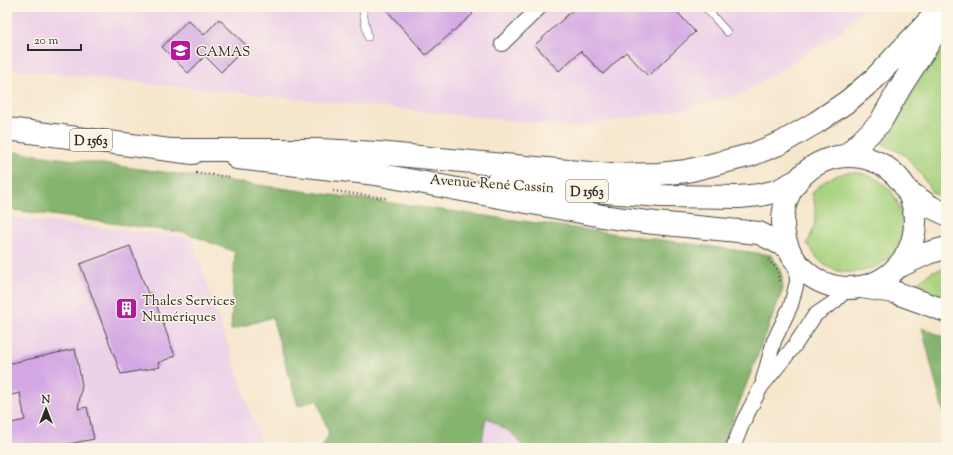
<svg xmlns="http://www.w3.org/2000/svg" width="953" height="455" font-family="'Sorts Mill Goudy',serif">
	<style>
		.built { fill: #edd1e9 }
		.green { fill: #a7d27f; stroke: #697e55 }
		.forest { fill: #85b46e; stroke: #58704c }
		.building { fill: #d4a8e4 }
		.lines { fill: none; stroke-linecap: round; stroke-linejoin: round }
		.lane-casing { stroke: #494743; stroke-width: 8 }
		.street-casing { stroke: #494743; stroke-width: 16 }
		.primary-casing { stroke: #494743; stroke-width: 24 }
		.highway-casing { stroke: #494743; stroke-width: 24 }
		.path { stroke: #494743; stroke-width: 2.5; stroke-dasharray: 1 3; stroke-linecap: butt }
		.lane { stroke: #fff; stroke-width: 7 }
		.street { stroke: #fff; stroke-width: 14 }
		.primary { stroke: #fff; stroke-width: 22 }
		.highway { stroke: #fff; stroke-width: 22 }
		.labels { text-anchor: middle; stroke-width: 3; stroke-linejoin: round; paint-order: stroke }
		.shield { fill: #fcf5e5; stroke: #6a6863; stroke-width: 1 }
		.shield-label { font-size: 13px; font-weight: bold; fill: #2b2b2b }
		.poi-label { font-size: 14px; fill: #2b2b2b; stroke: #fcf5e5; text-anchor: start }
		.street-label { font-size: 14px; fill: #2b2b2b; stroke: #fcf5e5 }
	</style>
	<rect width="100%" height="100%" fill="#fcf5e5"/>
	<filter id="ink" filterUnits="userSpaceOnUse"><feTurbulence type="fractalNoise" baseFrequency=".025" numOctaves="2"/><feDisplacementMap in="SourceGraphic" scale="8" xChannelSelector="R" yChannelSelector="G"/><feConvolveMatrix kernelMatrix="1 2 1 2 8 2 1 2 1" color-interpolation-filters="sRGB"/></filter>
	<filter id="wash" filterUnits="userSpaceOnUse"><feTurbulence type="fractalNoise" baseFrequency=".012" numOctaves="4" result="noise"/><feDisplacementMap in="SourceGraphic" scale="16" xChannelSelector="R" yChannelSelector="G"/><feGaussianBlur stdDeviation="0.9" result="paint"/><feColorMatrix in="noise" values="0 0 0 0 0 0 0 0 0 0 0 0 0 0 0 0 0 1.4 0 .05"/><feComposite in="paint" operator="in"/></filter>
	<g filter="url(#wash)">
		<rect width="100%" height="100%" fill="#f6e6cc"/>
		<path class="built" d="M7 7H867L833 37 743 93 677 111 574 127 7 69Z
			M7 218 191 237 263 448H7Z
			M486 417 513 434 524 448H481Z"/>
		<path class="green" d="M946 37V202L932 192 921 174 905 155 881 143Z
			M848 172C865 172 880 178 891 191 904 209 908 238 891 256 874 273 837 280 819 260 814 255 811 248 807 243 816 228 818 210 812 194 821 181 833 176 848 172Z
			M946 268V298L912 286 933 271Z"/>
		<path class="forest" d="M7 151 354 198 771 255 781 270 783 289 722 448H524L513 434 486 417 481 448H322L329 434 317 399 298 406 272 317 231 330 235 252 186 233 7 209Z
			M922 328 946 338V424Z"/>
		<g id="blocks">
			<path class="building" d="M384 7H466L473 14 426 55Z
				M576 7H673L695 32 648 76 626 52 603 74 581 51 559 71 535 45Z
				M219 19 247 46 221 72 205 56 188 73 162 47 188 20 204 35Z
				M130 246 148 294 152 293 175 356 158 363 160 367 121 374 80 264Z
				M75 349 82 385 78 409 87 407 94 439 49 448H7V424L25 420 20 393 7 396V364Z"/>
		</g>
	</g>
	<g filter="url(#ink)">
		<use href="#blocks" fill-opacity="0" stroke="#494743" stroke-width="1"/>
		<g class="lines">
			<defs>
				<path id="lane" d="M362 7 368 37
					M705 7 727 32"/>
				<path id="street" d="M502 44 540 7
					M763 380 774 341 791 305 797 282 796 262
					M733 448 743 422 761 387 795 345 815 315 834 302 848 288"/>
				<path id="primary" d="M7 129 193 153
					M783 222a66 66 0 1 1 132 0a66 66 0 1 1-132 0Z
					M237 158 376 174 608 217 655 223 759 233 787 247
					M495 184 661 196 739 197 760 195 777 191 796 181
					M909 192 931 207 946 214
					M898 267 928 253 946 248"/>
				<path id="highway" d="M174 150H320L377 153 610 175 659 174 687 171 751 155 781 143 817 122 848 101 875 78 942 7
					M847 155 880 123 901 86 943 21
					M861 287 894 292 946 311"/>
			</defs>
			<use href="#lane" class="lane-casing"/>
			<use href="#street" class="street-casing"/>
			<use href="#primary" class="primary-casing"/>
			<use href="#highway" class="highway-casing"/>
			<path class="path" d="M196 173 229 177
				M333 191 386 198
				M768 260 778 270 779 283"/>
			<use href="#lane" class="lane"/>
			<use href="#street" class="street"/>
			<use href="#primary" class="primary"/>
			<use href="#highway" class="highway"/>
		</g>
	</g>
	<defs>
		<symbol id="school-square" viewBox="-11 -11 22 22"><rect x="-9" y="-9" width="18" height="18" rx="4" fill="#b5179e" stroke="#fcf5e5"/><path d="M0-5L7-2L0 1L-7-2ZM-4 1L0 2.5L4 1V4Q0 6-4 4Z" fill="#fff"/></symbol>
		<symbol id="building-square" viewBox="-11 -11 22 22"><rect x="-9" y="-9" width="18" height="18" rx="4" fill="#b5179e" stroke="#fcf5e5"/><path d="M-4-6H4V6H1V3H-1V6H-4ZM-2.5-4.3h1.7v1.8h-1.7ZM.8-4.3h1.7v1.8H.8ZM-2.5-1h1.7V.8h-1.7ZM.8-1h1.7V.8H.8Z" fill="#fff"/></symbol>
	</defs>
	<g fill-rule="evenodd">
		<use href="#school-square" x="168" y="38" width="25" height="25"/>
		<use href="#building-square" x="114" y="296" width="25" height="25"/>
	</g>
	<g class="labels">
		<g class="shield">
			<rect x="70" y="129" width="42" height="22" rx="3"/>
			<rect x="566" y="180" width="42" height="22" rx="3"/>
		</g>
		<g class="shield-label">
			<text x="91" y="145">D 1563</text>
			<text x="587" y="196">D 1563</text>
		</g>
		<g class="poi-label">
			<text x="196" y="56">CAMAS</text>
			<text x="142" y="305">Thales Services<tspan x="142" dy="16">Numériques</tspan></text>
		</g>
		<g class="street-label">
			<text transform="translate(492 183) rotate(4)" y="5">Avenue René Cassin</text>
		</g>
	</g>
	<rect width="953" height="455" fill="none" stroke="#fcf5e5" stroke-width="24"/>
	<g transform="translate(46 409)" stroke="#fcf5e5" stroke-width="3" paint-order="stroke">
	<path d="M0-3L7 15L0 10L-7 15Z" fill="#2b2b2b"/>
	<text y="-6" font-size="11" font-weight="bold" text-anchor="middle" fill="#2b2b2b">N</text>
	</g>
	<path d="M28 44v6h53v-6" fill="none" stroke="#2b2b2b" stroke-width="2"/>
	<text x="34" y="44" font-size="12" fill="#2b2b2b" stroke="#fcf5e5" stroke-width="3" paint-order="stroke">20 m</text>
</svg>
